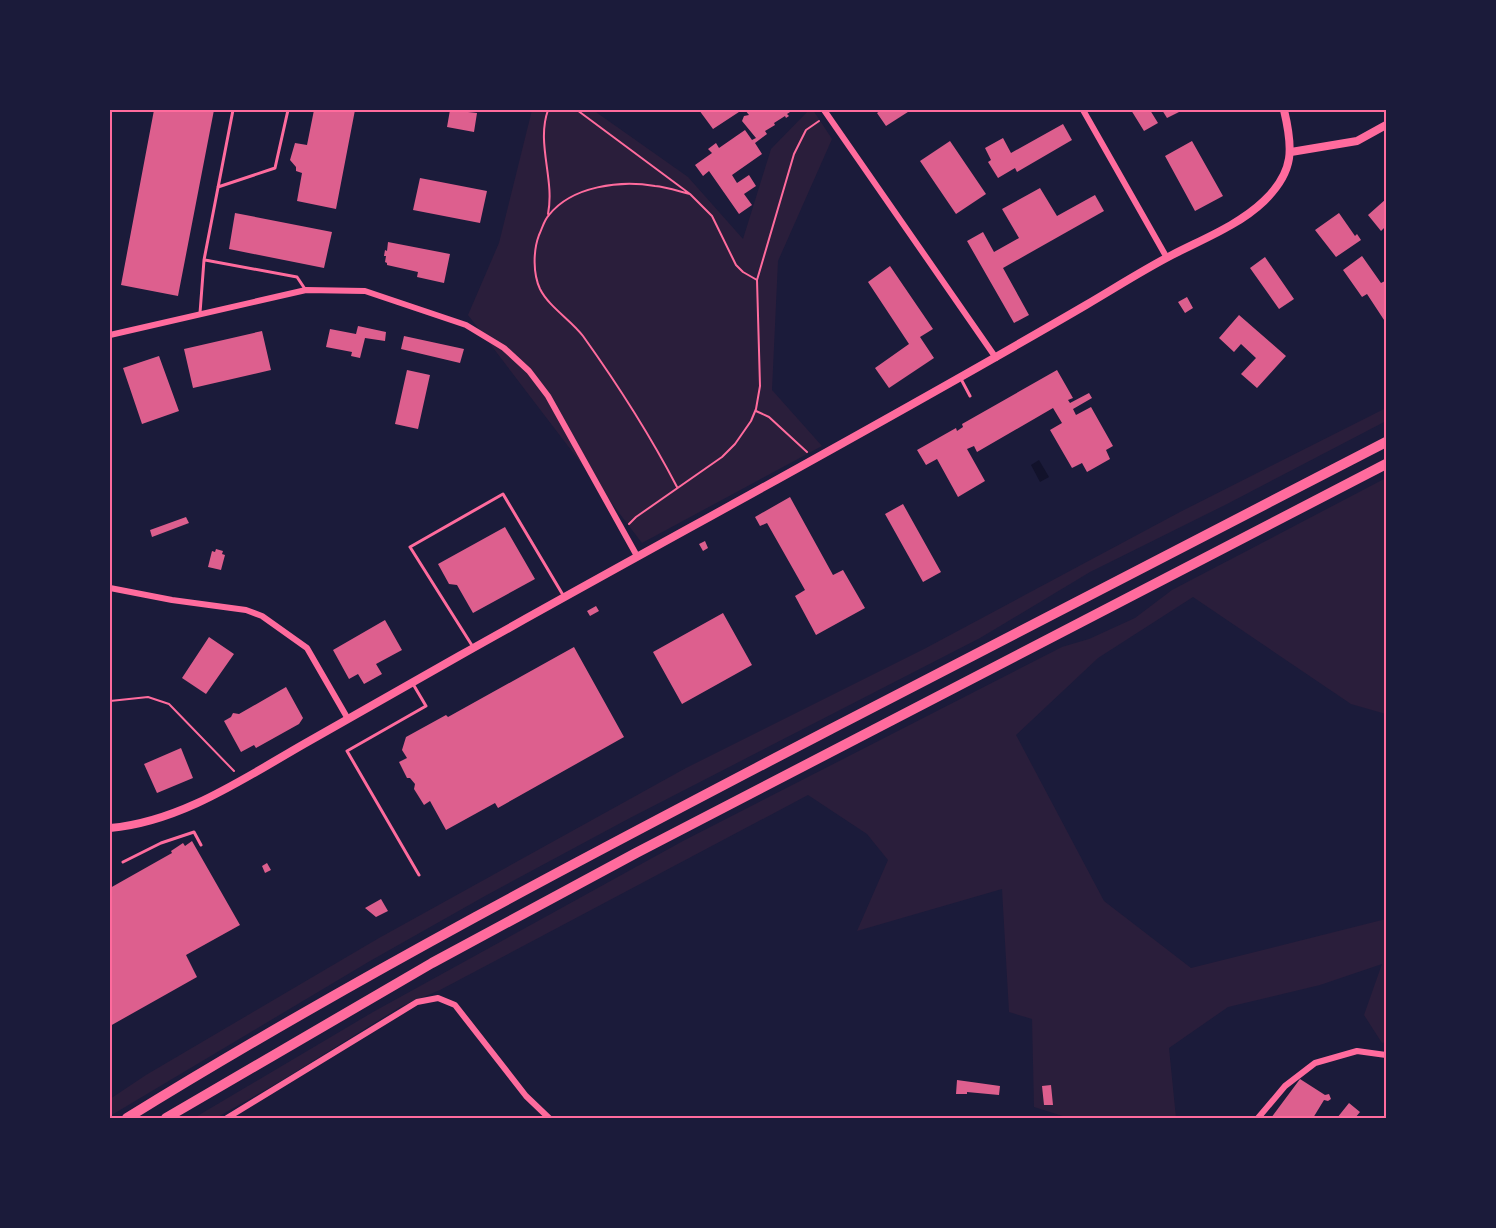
<svg xmlns="http://www.w3.org/2000/svg" width="1496" height="1228" font-family="'Space Grotesk',sans-serif">
	<style>
		.green { fill: #2a1e3b }
		.water { fill: #12122b }
		.building { fill: #dd5f8e }
		.lines { fill: none; stroke-linecap: round; stroke-linejoin: round }
		.path { stroke: #ff6b9d; stroke-width: 2 }
		.service { stroke: #ff6b9d; stroke-width: 3 }
		.minor { stroke: #ff6b9d; stroke-width: 6 }
		.tertiary { stroke: #ff6b9d; stroke-width: 8 }
		.trunk { stroke: #ff6b9d; stroke-width: 10 }
		.neatline { fill: none; stroke: #ff6b9d; stroke-width: 2 }
	</style>
	<rect width="100%" height="100%" fill="#1b1b3a"/>
	<path class="green" d="M532 110H593L688 177 743 239 771 149 809 110H813L832 139 778 261 772 390 822 446 642 543 468 315 499 243Z
		M1386 408V421L1227 504 1090 572 980 638 628 819 485 896 370 961 110 1116V1099L146 1075 379 938 686 768 926 648 1180 512Z
		M1386 478V714L1351 704 1193 597 1098 658 1016 735 1104 901 1191 968 1386 919V1042L1382 1043 1364 1015 1382 964 1320 985 1228 1007 1169 1048 1176 1118H1069L1034 1107 1032 1019 1009 1012 1002 889 857 931 888 860 867 834 808 795 440 990 400 1007 281 1081 216 1118H194L373 1012 683 841 1062 647 1089 639 1135 618 1172 590Z"/>
	<path class="water" d="M1039 460 1049 477 1040 482 1031 465Z"/>
	<path class="building" d="M154 110H214L178 296 121 285Z
		M314 110H355L336 209 297 201 302 173 296 171V167L290 160 295 143 307 145Z
		M450 110 477 113 474 132 447 127Z
		M699 110H742L713 129Z
		M745 110H793L787 114 789 116 786 118 785 116 774 123 775 125 765 131 767 134 755 143 762 154 732 175 737 183 749 175 756 186 744 194 752 205 739 214 709 171 703 176 695 165 712 153 708 149 716 143 719 148 745 130 752 140 756 138 742 121 744 116 749 115Z
		M881 110H911L886 126 877 113Z
		M1131 110H1150L1158 123 1144 131Z
		M1162 110H1183L1167 118Z
		M1063 124 1072 140 1017 172 1015 168 998 178 988 162 991 160 985 148 1003 138 1011 153Z
		M950 141 986 194 956 214 920 161Z
		M1192 141 1223 196 1195 211 1165 156Z
		M420 178 487 191 480 223 413 210Z
		M1040 188 1057 216 1095 195 1104 211 1003 268 1029 315 1014 323 967 241 983 232 994 252 1019 238 1002 209Z
		M1386 199V226L1381 231 1368 215Z
		M235 213 332 232 324 268 229 249Z
		M1339 213 1355 236 1357 234 1361 240 1336 257 1315 230Z
		M388 242 450 254 444 283 417 277 418 272 387 265V263L385 262 386 256H384L385 250 387 251Z
		M1362 256 1381 283 1385 281 1386 282V323L1367 294 1362 297 1343 270Z
		M1265 257 1294 299 1279 309 1250 268Z
		M890 266 933 329 920 337 934 358 889 388 875 368 909 344 868 282Z
		M1187 297 1193 308 1185 313 1178 302Z
		M1239 315 1286 356 1257 388 1241 374 1256 358 1241 344 1234 352 1219 338Z
		M358 326 386 332 385 341 365 338 360 358 351 356 352 352 326 347 330 329 356 334Z
		M262 331 271 370 193 388 184 349Z
		M404 336 464 349 460 363 401 349Z
		M159 356 179 411 142 424 123 368Z
		M407 370 430 375 418 429 395 424Z
		M1057 370 1073 398 1068 400 1070 403 1089 393 1092 398 1073 409 1076 415 1091 407 1113 446 1106 450 1110 459 1087 472 1082 463 1072 468 1050 430 1062 423 1053 408 977 452 974 446 967 449 985 481 958 497 937 459 926 465 917 450 956 428 957 431 963 427 962 424Z
		M790 497 833 575 843 570 865 608 816 635 795 596 805 590 767 523 760 526 755 517Z
		M903 504 941 572 923 582 885 514Z
		M186 517 189 523 152 537 150 530Z
		M505 527 535 579 473 613 457 585 449 584 438 564Z
		M705 541 708 548 703 551 699 544Z
		M216 549 223 551 222 554 225 555 221 570 208 567 212 551 215 552Z
		M596 606 599 611 590 616 587 611Z
		M723 613 752 665 682 704 653 652Z
		M385 620 402 650 376 664 382 674 364 684 358 674 349 679 333 650Z
		M209 637 234 654 206 694 182 678Z
		M574 647 624 737 498 808 495 803 446 830 430 801 424 805 414 789 415 784 410 778H407L399 762 407 758 402 750 406 737 446 715 448 717Z
		M286 687 303 718 299 724 256 748 254 745 241 752 224 721 231 717 233 713 239 714Z
		M181 748 193 778 157 793 144 764Z
		M192 841 240 925 186 955 197 977 110 1026V888L172 853 171 851 183 843 185 846Z
		M267 863 271 870 265 873 262 866Z
		M381 899 388 911 376 917 365 908Z
		M1300 1079 1325 1095 1329 1094 1331 1099 1328 1101 1324 1100 1313 1118H1271Z
		M957 1080 1000 1086 999 1095 967 1092V1094H956Z
		M1051 1085 1053 1105H1044L1042 1086Z
		M1349 1103 1360 1112 1355 1118H1337Z"/>
	<g class="lines">
		<path class="path" d="M577 110 690 194 712 216 736 265 743 272 757 280
			M548 214C555 179 536 144 548 110
			M756 411 769 417 807 452
			M677 487C650 435 618 385 583 336 571 320 549 307 540 289 533 274 533 251 539 235 542 229 544 220 549 215 572 186 620 180 655 186 666 187 678 191 690 194
			M629 524 636 517 722 457 735 444 751 421 756 409 760 386 757 280 794 154 806 130 819 121
			M110 701 148 697 169 704 234 771"/>
		<path class="service" d="M218 187 275 168 288 110
			M205 260 297 277 305 289
			M200 313 204 260 233 110
			M961 379 970 396
			M473 647 410 547 503 494 563 595
			M413 684 426 706 347 751 419 875
			M123 862 161 843 194 832 201 845"/>
		<path class="minor" d="M824 110 996 358
			M1083 110 1167 258
			M110 335 306 290 365 291 466 325 504 348 529 371 548 396 637 556
			M110 588 172 600 246 610 262 616 307 648 348 719
			M227 1118 417 1002 438 998 455 1005 526 1096 549 1118
			M1258 1118 1285 1086 1315 1063 1357 1051 1386 1055"/>
		<path class="tertiary" d="M1291 152 1357 141 1386 125
			M110 828C180 822 243 779 304 744 355 715 407 686 459 656 667 539 879 426 1086 305 1115 288 1143 270 1172 255 1203 239 1239 225 1264 201 1295 171 1293 148 1284 110"/>
		<path class="trunk" d="M127 1118C355 977 593 853 831 729 1016 633 1201 537 1386 442
			M166 1118 432 963 636 853 1386 464"/>
	</g>
	<rect width="1496" height="1228" fill="none" stroke="#1b1b3a" stroke-width="222"/>
	<rect x="111" y="111" width="1274" height="1006" class="neatline"/>
</svg>
